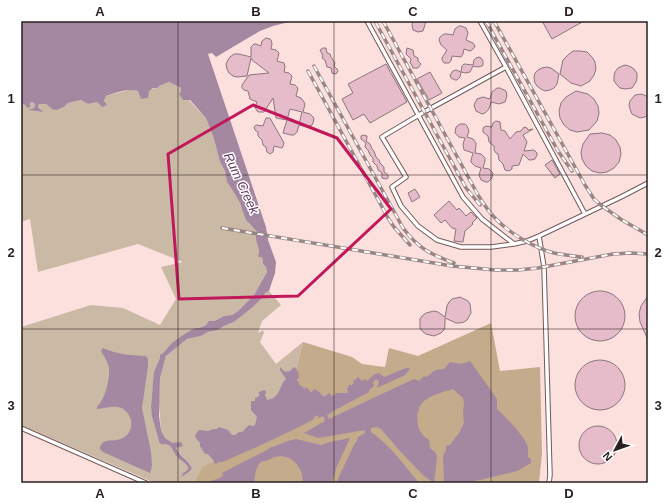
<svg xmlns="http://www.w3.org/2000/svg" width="669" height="504" font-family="Helvetica,sans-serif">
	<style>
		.green { fill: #cab9a4 }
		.forest { fill: #c4ab8b }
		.water { fill: #a487a1 }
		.building { fill: #e6bbca; stroke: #8c757d; fill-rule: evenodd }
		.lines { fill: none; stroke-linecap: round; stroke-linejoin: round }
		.service-casing { stroke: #715a59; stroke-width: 5.5 }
		.service { stroke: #fff; stroke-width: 3.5 }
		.rail-casing { stroke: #998685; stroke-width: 3.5 }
		.rail { stroke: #fff; stroke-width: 2; stroke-dasharray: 6; stroke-linecap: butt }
		.marked { fill: none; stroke: #c2185b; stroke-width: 3; stroke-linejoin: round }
		.grid { fill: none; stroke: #291f1f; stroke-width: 1; stroke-opacity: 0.55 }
		.labels { text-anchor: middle; stroke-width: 3; stroke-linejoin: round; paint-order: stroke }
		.water-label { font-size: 13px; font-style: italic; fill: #60365d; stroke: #fff }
		.neatline { fill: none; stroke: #291f1f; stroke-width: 1.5 }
		.grid-label { font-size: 13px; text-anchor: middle; font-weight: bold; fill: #291f1f }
	</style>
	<rect width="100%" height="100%" fill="#fce0de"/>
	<path class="green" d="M169 82 181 88V92L206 118 214 139 220 162 225 171 227 182 233 191 240 203 249 224 257 232C255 241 260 246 260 255L262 257 263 264 266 267 267 272 254 295 238 311 232 315 224 316 199 328H195C184 336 172 342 163 353 155 365 150 401 152 415 152 419 154 421 155 424 156 430 157 436 159 442L166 445H169L181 461 186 463 188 469 185 471 181 476 189 472 192 469 176 448 165 438 161 430 159 404 160 378 166 356 187 339 201 336 208 332 218 330 224 326 234 322 253 307 264 296 265 293 269 291 281 305 262 321 258 333 263 330 264 333 260 342 276 364 303 342 296 371 304 413 202 467 194 483H155L21 425V327L91 305 123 308 160 325 176 299 161 267 183 262 138 244 38 272 30 219 21 222V104L30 103 32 102 35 104 34 108 29 110 42 112 38 107 39 104H46L52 109 64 107 68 103 81 100 88 104 97 102 102 107 106 96 133 89 138 91 141 98C146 93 150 88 158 88L159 86Z"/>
	<path class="forest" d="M491 323 500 371 540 367 542 453 539 483H194L202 467 304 413 296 371 303 342 352 357 362 364 385 367 389 348 418 356Z"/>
	<path class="water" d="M21 21H293L273 26 260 31 216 57 212 53 208 54 266 227 268 240 276 262 275 273 269 291 265 293 264 296 253 307 234 322 224 326 218 330 208 332 201 336 187 339 166 356 160 378 159 416 161 430 165 438 172 443 181 442 183 446 176 448C178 450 179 453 180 454 185 460 189 462 192 469L189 472 181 477 183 473 188 469C187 463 184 463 179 459 175 455 173 449 169 445L161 444 159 442 154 423 152 417 151 407 154 372 160 358V355L163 353 172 343 183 335 195 328H199L206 325 209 321H214L224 316 232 315 238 311 254 295 267 272 266 267 263 264 262 257H259L258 256C261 250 257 245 256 239 256 237 256 234 257 232L246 220 240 203 233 191 227 182 225 171 220 162 214 139 206 118 190 100H183L179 94 181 92V88L169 82 159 86 158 88H153L149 91 148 98 141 99 138 91C128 88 116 93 106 96L104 101 107 105 102 107 97 102 88 104 81 100 68 103 64 107 56 110 52 109 46 104H39L38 107 43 112 28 110 34 108 35 104 32 102 30 103V107L28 108 24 104H21Z
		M103 348C118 355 130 355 146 356L148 359V366L142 408 151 452 152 465 151 470 150 473 103 452 100 449V447C101 444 103 442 107 441 109 440 113 441 116 440 126 439 133 431 131 420 130 415 126 411 122 408 114 405 105 408 97 409V407C105 399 110 380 109 368 108 362 104 356 101 351Z
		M470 361 497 399V409C505 416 525 437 528 447 528 450 528 454 528 457L531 459V463L517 471 467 483H444L443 456 446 450V446L450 445 459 433 464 423 463 413 464 403 463 398 453 389C443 392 431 395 424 401 416 408 416 423 420 431 422 435 426 438 429 440L430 448 436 453 437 457 434 483 424 476 401 452 381 429 377 427 371 428V432C390 445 405 466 419 483H336L355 443 357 441 358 437 365 433V430L318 438 304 433 325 421 324 417 323 416 318 418V415L314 417V419C284 435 253 449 222 462H219L216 464 214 463V461L208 454H205L200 446V443L195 437 196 434 199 430 208 431 214 429H217L219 427 228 430 232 435H235L239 432H242L249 425 253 426 255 425 257 417 251 410V401H255V398L258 397 260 394 258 393 261 391 265 390 266 392 265 396 266 397 267 400C281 398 278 387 286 379L280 370V367L285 372 290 371 294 367 297 369 296 371H298L299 377 297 380 299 382V385L302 386 304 389 306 387 311 392H312L314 389 318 391 324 397 329 393 332 396 337 393H347L348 392 347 389 349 385H352L354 383 353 380H355L358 377 362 381 365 379 367 381 375 374 379 373 384 377C393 374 400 369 408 368L410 369 405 375 377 388 379 381 376 379 373 382 374 386 369 390V392L335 410 327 415 329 419 371 399 414 379 419 381 424 376 427 377 435 370 444 369 450 362 461 364Z
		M350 438 337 466 332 483H303C302 480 303 477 302 474 298 462 288 454 275 457 273 457 271 459 269 460 265 461 262 460 259 464 255 470 255 477 254 483H208C213 479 218 480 223 476L222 473 267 450 271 447H273L288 441 296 439 321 445 330 442Z"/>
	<path class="building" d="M413 21H426L424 28 423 31 418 32 413 30 412 25Z
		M542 21H584L552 39Z
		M459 26H461L466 28 468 33 466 40 473 43 475 46 474 48 472 50 470 51 464 49 463 54 461 57 452 56 451 61 449 63H444L442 60V58L447 50 441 45 439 40 440 37 444 34H447L453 35 455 29Z
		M266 38 270 39 271 40 272 44 271 49 276 50 279 53 277 61 284 63 285 67 284 72 289 73 292 76 290 84 295 85 298 88 296 96 301 98 304 102 305 104 303 112 310 114 314 118 313 123 312 125 307 127 299 125 297 132 294 135H291L283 133 287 120 276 118 273 98 264 112H258L257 111 255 107 257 102 250 99 248 91 244 90 242 88V85L249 75 269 73 252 60 251 58 247 76 237 77 233 76 229 73 227 69 226 64 228 60 230 57 234 54H239L251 57V47L254 44H256L261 46 262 41ZM290 109 302 112 299 124 287 120Z
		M323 48H326L327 53 330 54 331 57 335 63 334 66 337 69 338 71 336 74 332 73 331 68 327 67 325 60 322 58 323 56 320 50Z
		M407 48 413 50 414 56 418 58V61L421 64 418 68H413L412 65 410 63 411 59 406 54Z
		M573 51H580L587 52 592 57 595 62 596 69 594 75 590 81 581 86 571 83 560 74 563 60 568 55Z
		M479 57 481 58 483 61V65L482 66 478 67 473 66 470 72 466 73 461 72 460 77 457 80H455L451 78 450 75 453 71 456 70 461 72 462 66 464 64 473 65 474 60 476 58Z
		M386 64 407 102 370 123 364 114 353 120 342 99 353 93 348 84Z
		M626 65 631 67 634 69 637 73V78L636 82 632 88 625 89 620 88 617 85 614 81V76L615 72 618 68 622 66Z
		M547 67 551 68 559 74 557 84 554 88 550 90 545 91 541 89 537 86 535 83 534 78 535 73 538 70 542 68Z
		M430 72 442 93 429 100 417 79Z
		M497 88H500L506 91 507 96 505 102 499 104 491 102 489 109 485 113 482 114 476 111 474 105 477 99 483 97 490 99 492 92Z
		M576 91 588 94 594 99 598 106 599 113 597 121 589 130 577 132 570 130 564 125 560 118 559 111 561 103 566 97Z
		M642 94 648 97V115L645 117 640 118 632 114 630 109 629 105 630 101 635 95Z
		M266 118H270L284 143 283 146 282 148 274 146 273 152 270 154 267 152 266 147 263 145 262 140 258 136V132L255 130 254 127 256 125 263 126Z
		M496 121 500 122 501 130 505 131 510 139 516 132 521 131 524 127 527 128 528 130 533 129 523 135 527 142 524 151 534 150 537 153V155L535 159 531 160H529L523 154 519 165 512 166V169L509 171 505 170 503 164 499 160 498 154 496 153 494 150V146L489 142 488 136 483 132V128L486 126 492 127 493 123Z
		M460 124H465L467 126 469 131 467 137 473 139 476 143V145L475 153 481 154 485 158V161L483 168 489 169 493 173 492 178 488 182H486L481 180 479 175 481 168 475 166 471 162V160L473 153 464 150 463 144 465 138 459 137 455 133 456 127Z
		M602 133 610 135 616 140 620 147 621 154 619 162 614 168 607 172 600 173 592 171 586 166 582 159 581 152 583 144 590 134Z
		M363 135 367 136V138L366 141 370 144 372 149 374 151 376 157 379 160 380 163 384 167V172L388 175V178L386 179 382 178V173L378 170 377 166 373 162V158L370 155 368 150 365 147 366 143 361 139V136Z
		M552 160 560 174 555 178 545 165Z
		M415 189 420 197 412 202 408 193Z
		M449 201 457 210 459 208 466 216 471 212 477 218 472 223 473 224 465 231 463 242 454 241 456 229 452 228 445 220 441 223 434 215Z
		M575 316a25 25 0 1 1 50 0a25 25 0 1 1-50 0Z
		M648 296V340L640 322 639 314 641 306Z
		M460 297 468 301 470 304 471 313 467 320 464 322 460 323H456L445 318V326L444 330 441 333 434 336 426 334 422 331 420 328V319L422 316 426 313 434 311 438 312 445 317 447 306 449 302 452 299Z
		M575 385a25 25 0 1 1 50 0a25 25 0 1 1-50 0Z
		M579 445a19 19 0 1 1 38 0a19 19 0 1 1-38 0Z"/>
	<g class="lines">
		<defs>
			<path id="service" d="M367 21 463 197 482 219 514 244 527 241 539 236 621 197 648 183
				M480 21 506 67
				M539 236 544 267 550 475 549 483
				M514 244 491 247H461L437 240 418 226 401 206 392 187 406 177 382 137 424 112 506 67 585 214
				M21 428 146 483"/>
		</defs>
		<use href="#service" class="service-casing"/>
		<use href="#service" class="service"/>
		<defs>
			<path id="rail" d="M383 21 478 195C483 203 488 211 495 218 509 233 534 248 554 253 563 255 572 256 582 257
				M486 21 558 151 572 171
				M494 21 585 185 594 199 602 206 622 220 648 235
				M376 23 466 188 480 205
				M314 66 403 228C419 249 430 254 454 263
				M308 71 388 218 394 227 410 245
				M222 228 452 266 495 270H518L538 268 613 254 631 253 648 254"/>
		</defs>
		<use href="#rail" class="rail-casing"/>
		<use href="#rail" class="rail"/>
	</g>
	<path class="marked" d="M253 105 337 138 391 209 298 296 179 299 168 154Z"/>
	<path class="grid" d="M178 21V483M334 21V483M491 21V483M21 175H648M21 329H648"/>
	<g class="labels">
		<g class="water-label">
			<text transform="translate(242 183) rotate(65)" y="5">Rum Creek</text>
		</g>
	</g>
	<rect width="669" height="504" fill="none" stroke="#ffffff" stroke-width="44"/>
	<g transform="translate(615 450) rotate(229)" stroke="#ffffff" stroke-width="3" paint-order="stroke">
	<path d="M0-3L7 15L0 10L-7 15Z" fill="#291f1f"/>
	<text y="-6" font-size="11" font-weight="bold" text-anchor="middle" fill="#291f1f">N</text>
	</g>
	<rect x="22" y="22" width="625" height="460" class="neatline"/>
	<g class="grid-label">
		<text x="100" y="16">A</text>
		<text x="256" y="16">B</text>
		<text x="413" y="16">C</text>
		<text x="569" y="16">D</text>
		<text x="11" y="103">1</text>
		<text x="658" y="103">1</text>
		<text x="11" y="257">2</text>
		<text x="658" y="257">2</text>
		<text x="11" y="410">3</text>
		<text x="658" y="410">3</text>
		<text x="100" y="498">A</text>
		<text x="256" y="498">B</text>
		<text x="413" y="498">C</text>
		<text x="569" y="498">D</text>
	</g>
</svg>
